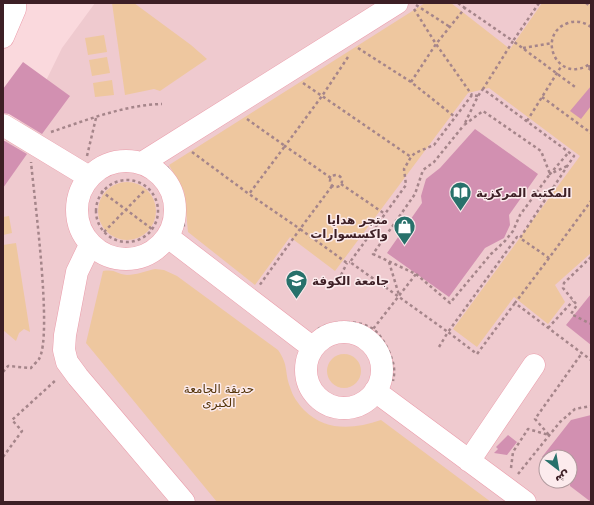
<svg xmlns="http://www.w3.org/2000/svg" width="594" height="505" font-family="'DejaVu Sans',Vazirmatn,sans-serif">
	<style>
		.built { fill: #efcacf; fill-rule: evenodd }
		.green { fill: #eec79f }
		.building { fill: #d290b1 }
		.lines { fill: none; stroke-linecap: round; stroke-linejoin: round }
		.minor-casing { stroke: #eb9dab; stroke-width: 23 }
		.path { stroke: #a5858a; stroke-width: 2.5; stroke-dasharray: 3 3; stroke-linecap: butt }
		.minor { stroke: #fff; stroke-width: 22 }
		.labels { text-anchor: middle; stroke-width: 3; stroke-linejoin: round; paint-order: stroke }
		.poi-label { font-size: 12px; font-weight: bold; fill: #3d1f25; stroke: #fcebed; text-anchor: start }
		.park-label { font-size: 12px; fill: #543408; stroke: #fcebed }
	</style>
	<rect width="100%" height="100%" fill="#fad9dd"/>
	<path class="built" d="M95 3H591V502H3V145L38 97 62 48ZM546 457H570V481H546Z"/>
	<path class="green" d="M112 3H134L191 45 207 59 160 91 154 89 125 95Z
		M425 3H451L510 49 542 3H591V253L555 285 565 302 548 324 514 297 477 347 453 329 580 156 489 88 468 93 335 271 290 237 255 285 188 232 184 191 169 165Z
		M104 35 107 52 88 55 85 38Z
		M107 57 110 73 92 76 89 60Z
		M112 80 114 95 95 97 93 83Z
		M98 211a29 29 0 1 1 58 0a29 29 0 1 1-58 0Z
		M9 216 12 233 3 235V217Z
		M16 243 30 332 24 329 19 333 16 341 3 330V245Z
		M155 269 164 270 177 276 278 350C289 366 284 370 290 387 293 397 297 402 304 410 326 432 354 429 381 420L491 502H217L86 343 103 271C116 269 116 274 127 275 136 275 146 271 155 269Z
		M327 371a17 17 0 1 1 34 0a17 17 0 1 1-34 0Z"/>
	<path class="building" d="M23 62 70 96 42 134 9 114 3 113V89Z
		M591 86V106L581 119 570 111Z
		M475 129 538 174 509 215 510 225 504 238 485 248 449 297 387 253 422 203 421 196 426 179 440 168Z
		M3 140 27 154 3 188Z
		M591 294V345L566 325Z
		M591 415V502L570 486V457H542L571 420Z
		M508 435 517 442 507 455 494 453 498 449 496 447Z"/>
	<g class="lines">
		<defs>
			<path id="minor" d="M3 37 15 9V3
				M3 125 89 177
				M77 210a49 49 0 1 1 98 0a49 49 0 1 1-98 0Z
				M142 163 397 3
				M168 237 313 348
				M90 245 77 272 65 335 64 350 67 362 78 377 184 502
				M306 370a38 38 0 1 1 76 0a38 38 0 1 1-76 0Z
				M375 391 525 502
				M469 461 534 365"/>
		</defs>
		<use href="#minor" class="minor-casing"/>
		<path class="path" d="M458 3 465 8
			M539 3 513 41 575 87
			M586 3 591 7
			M416 5 450 27
			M414 9 436 44 472 95
			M591 27C584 22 576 20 568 23 534 35 559 87 591 63
			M358 48 411 82 455 117
			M523 48 552 43
			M348 57 322 96 411 157
			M591 66 587 67 591 70
			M411 82 436 44 465 8 513 41 483 89
			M303 83 322 96 285 146 331 178
			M478 96 472 95 434 145 415 153 411 157 404 169 406 185 350 262 448 332 517 237 520 238
			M542 97 591 133
			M247 119 285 146 249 194 300 229 259 286
			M527 121 562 65
			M51 132C87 120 124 105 162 104
			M192 152 249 194
			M87 156 96 118
			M567 166 550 174 569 152
			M167 167C183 191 182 200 184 227
			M330 181a6 6 0 1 1 12 0a6 6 0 1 1-12 0Z
			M96 211a31 31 0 1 1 62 0a31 31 0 1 1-62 0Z
			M341 184 385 214
			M332 186 300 229 347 263 350 262
			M101 191 152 229
			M104 232 146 189
			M591 257 564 283 563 288 577 305 571 314 591 324
			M549 258 515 303 591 360
			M389 262 399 295
			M416 274 450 303 491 254 505 241 513 231 520 215 550 174 541 151 483 111 464 125 478 96 483 89 574 156 520 238 549 258 591 201
			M341 275 347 263
			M548 328 573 301
			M318 329C333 321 358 319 373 329 380 334 384 342 388 349 393 361 396 368 393 381
			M366 338 416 274 373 254 415 194 423 170 434 162 464 125
			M439 347 448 332 477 354 515 303
			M3 372 8 366 31 368C33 365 37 362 39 359 53 336 34 196 31 162
			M3 457 22 431 12 420 57 379
			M511 468 513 452 528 429 549 435 535 419 582 353
			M518 474 560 422 575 409 591 406"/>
		<use href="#minor" class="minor"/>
	</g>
	<defs>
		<symbol id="library-pin" viewBox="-11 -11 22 30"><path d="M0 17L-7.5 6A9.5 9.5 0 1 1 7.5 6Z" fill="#28716b" stroke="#fcebed"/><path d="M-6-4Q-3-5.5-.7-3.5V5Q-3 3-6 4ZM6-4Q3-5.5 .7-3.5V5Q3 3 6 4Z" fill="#fff"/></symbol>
		<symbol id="shop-pin" viewBox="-11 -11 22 30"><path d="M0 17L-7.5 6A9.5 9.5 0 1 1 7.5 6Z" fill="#28716b" stroke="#fcebed"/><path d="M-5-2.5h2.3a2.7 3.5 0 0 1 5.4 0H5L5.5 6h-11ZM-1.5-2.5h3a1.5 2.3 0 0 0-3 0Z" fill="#fff"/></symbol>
		<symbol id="university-pin" viewBox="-11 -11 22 30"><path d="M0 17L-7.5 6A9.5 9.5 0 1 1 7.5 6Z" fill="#28716b" stroke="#fcebed"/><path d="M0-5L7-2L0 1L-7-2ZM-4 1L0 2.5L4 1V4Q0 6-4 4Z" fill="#fff"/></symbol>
	</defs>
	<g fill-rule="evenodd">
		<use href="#library-pin" x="448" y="180" width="25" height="34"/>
		<use href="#shop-pin" x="392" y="214" width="25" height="34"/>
		<use href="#university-pin" x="284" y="268" width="25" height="34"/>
	</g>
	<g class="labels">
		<g class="poi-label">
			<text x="476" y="197">المكتبة المركزية</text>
			<text x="388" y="224" text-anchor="end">متجر هدايا<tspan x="388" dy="14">واكسسوارات</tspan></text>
			<text x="312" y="285">جامعة الكوفة</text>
		</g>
		<g class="park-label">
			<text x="219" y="393">حديقة الجامعة<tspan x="219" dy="14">الكبرى</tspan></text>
		</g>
	</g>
	<rect width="594" height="505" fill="none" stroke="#3d1f25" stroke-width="8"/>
	<g transform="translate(558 469) rotate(149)"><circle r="19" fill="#fcebed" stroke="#b0999d"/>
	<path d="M0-3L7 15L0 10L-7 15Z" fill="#28716b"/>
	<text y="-6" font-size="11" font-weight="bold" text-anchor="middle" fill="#3d1f25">ش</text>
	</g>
</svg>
